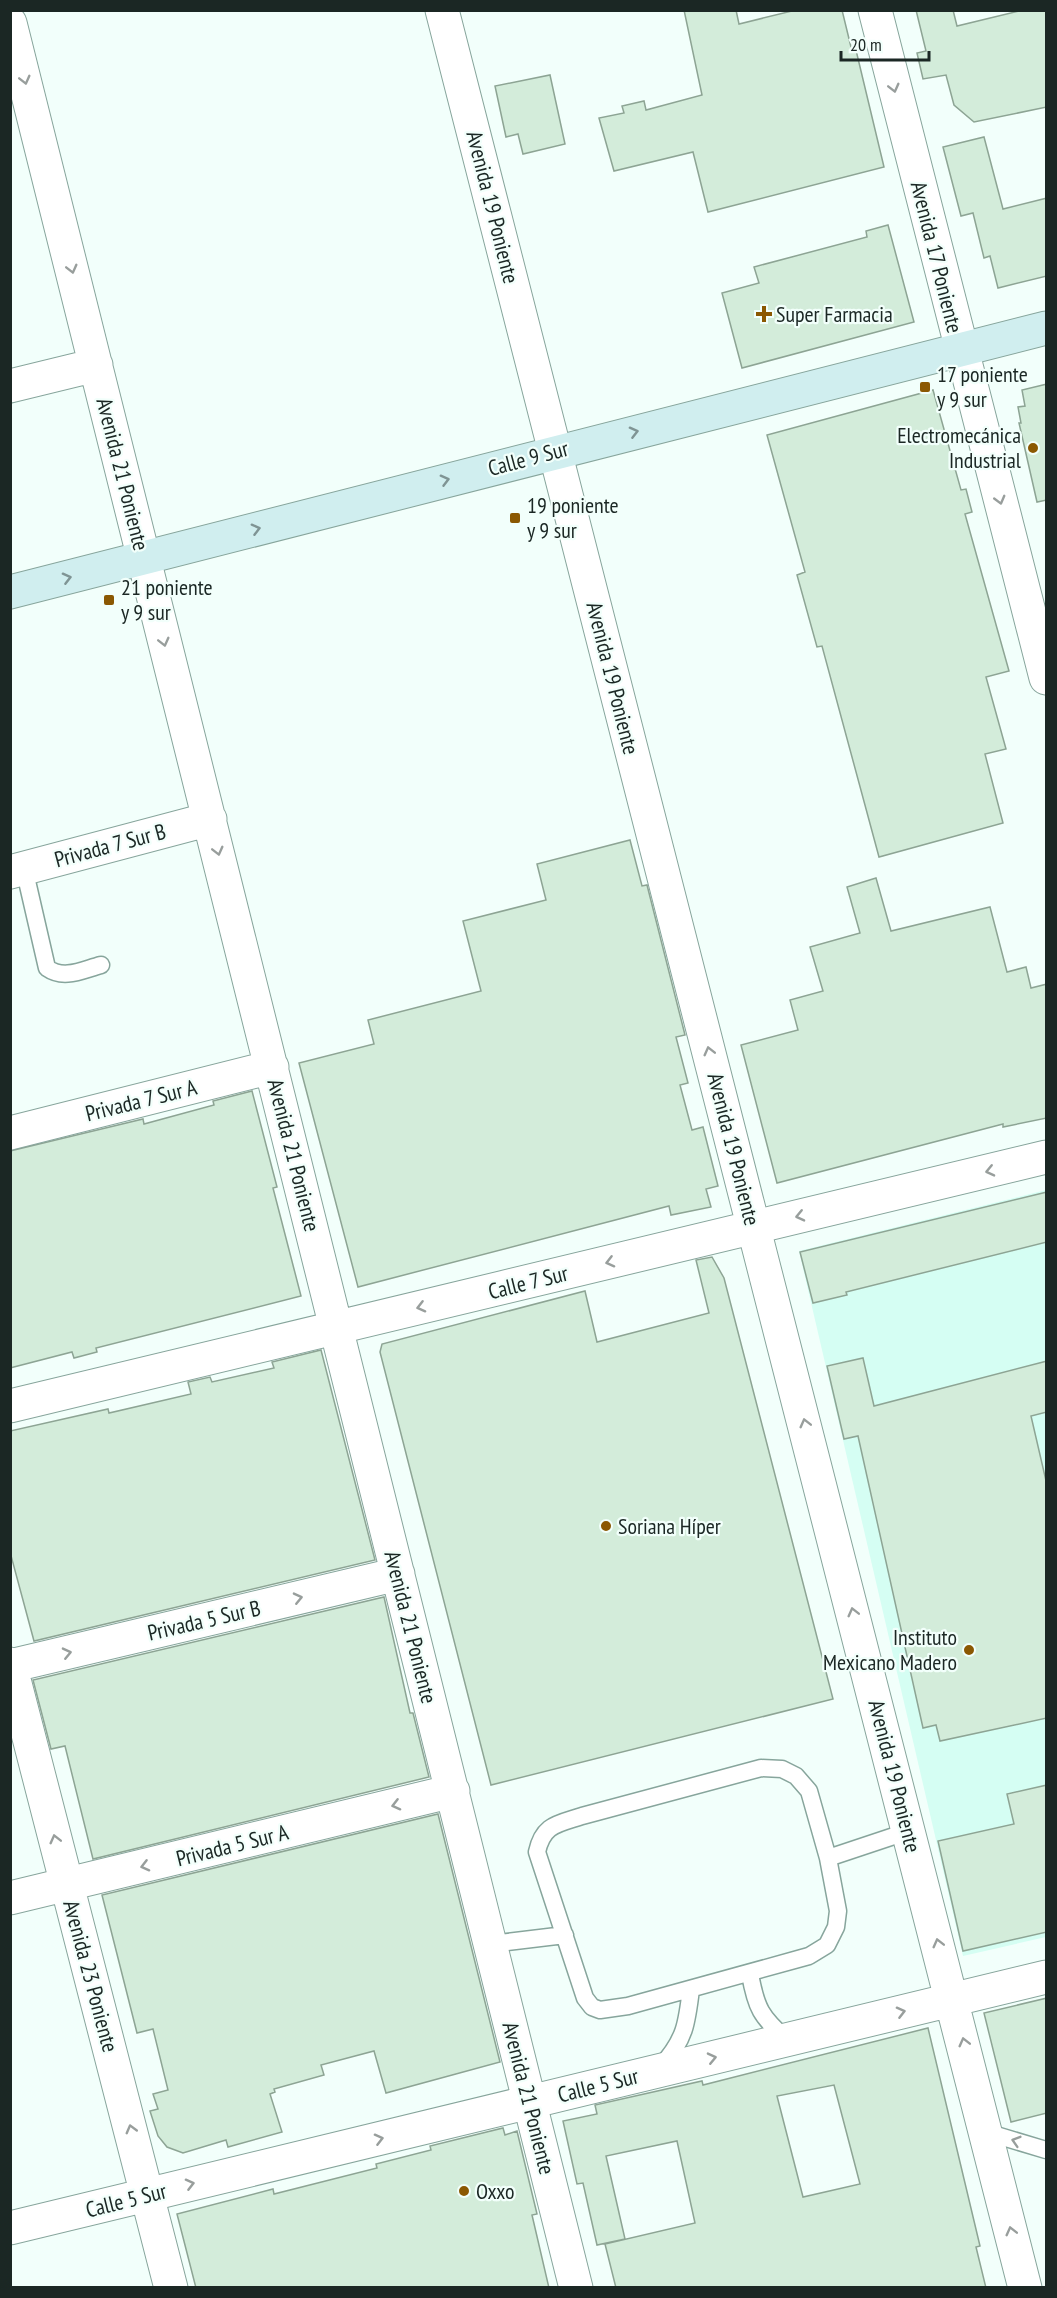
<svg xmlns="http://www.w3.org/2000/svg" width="1057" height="2298" font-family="'PT Sans Narrow',sans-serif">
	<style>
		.built { fill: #d5fef3 }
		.building { fill: #d3ecda; stroke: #8da494; stroke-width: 1.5; fill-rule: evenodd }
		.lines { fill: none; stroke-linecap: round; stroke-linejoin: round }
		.lane-casing { stroke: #87a59c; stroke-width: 19 }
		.street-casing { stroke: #87a59c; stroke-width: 35 }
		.secondary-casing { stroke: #87a59c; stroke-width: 35 }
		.lane { stroke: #fff; stroke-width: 16 }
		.street { stroke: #fff; stroke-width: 33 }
		.secondary { stroke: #d0eeef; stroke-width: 33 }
		.oneway { stroke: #989e9c }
		.oneway2 { stroke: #7f9494 }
		.poi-dot { fill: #8b5802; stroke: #f2fffb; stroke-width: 2 }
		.labels { text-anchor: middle; stroke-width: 4.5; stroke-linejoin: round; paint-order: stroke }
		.street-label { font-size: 22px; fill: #1b2724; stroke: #f2fffb }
		.poi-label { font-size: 22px; fill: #1b2724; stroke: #f2fffb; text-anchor: start }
	</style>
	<rect width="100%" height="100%" fill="#f2fffb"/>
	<path class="built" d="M1046 1190V1937L963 1956 799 1251Z"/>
	<path class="building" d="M684 10H736L739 24 796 10H842L851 47 855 46 884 167 708 212 693 152 614 171 599 118 624 113 622 106 644 101 646 110 702 95Z
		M916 10H953L957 26 1023 10H1047V107L974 122 954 105 946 75 923 79 917 53 926 51Z
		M550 75 565 144 523 154 518 134 506 137 495 86Z
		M984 137 1003 209 1047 198V276L998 288 990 256 984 258 973 213 961 216 943 147Z
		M888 225 914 322 742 368 722 293 759 283 754 267 867 237 866 231Z
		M1047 384V500L1037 502 1019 423H1021L1018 407 1025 406 1022 390Z
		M933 390 961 490 966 489 972 512 965 514 1009 671 986 677 1006 749 985 754 1003 823 879 857 822 646 817 647 797 575 805 572 767 435Z
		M630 840 642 886 647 885 685 1035 676 1037 688 1083 680 1085 692 1130 703 1127 718 1186 706 1189 711 1207 671 1215 669 1206 358 1287 299 1063 374 1044 368 1020 481 991 463 921 546 900 537 864Z
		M876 878 891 931 990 907 1007 972 1026 967 1031 988 1047 984V1118L1003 1127V1124L777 1183 741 1045 798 1030 790 1000 823 991 810 947 860 933 847 887Z
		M252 1091 277 1187 273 1188 301 1296 96 1348 97 1352 74 1358 72 1352 10 1368V1151L143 1119 144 1124 214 1105 213 1101Z
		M1047 1192V1242L846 1292 847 1295 813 1303 800 1252Z
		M712 1257 724 1278 833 1699 491 1785 380 1352 382 1344 585 1291 597 1342 709 1313 696 1260Z
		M321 1350 375 1560 34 1641 10 1552V1431L108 1409 109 1413 191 1394 188 1382 210 1377 212 1382 274 1368 272 1362Z
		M863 1358 874 1406 1047 1361V1412L1031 1416 1047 1485V1718L940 1741 936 1725 923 1728 858 1436 844 1439 827 1366Z
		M384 1597 410 1713H413L429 1777 93 1859 65 1746 51 1749 33 1680Z
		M1047 1785V1932L963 1951 938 1841 1014 1824 1007 1794Z
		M438 1814 500 2062 386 2093 374 2051 321 2065 324 2075 274 2089 275 2092 270 2094 282 2132 228 2147 226 2140 183 2153 167 2147 158 2136 150 2111 158 2109 153 2094 168 2090 153 2029 137 2033 102 1895Z
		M1047 1998V2113L1011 2122 984 2013Z
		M928 2028 980 2246 976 2247 986 2288H616L605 2244 695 2223 677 2141 606 2156 625 2239 597 2245 583 2183 577 2184 563 2121 597 2114 595 2105 702 2081 703 2085ZM834 2085 860 2184 803 2197 777 2096Z
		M503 2128 505 2135 517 2131 537 2214 532 2215 549 2288H196L177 2214 273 2189 274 2194 377 2168 376 2164 431 2150 430 2146Z"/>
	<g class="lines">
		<defs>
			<path id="lane" d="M24 868 47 968C64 980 82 970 101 965
				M761 1768 782 1769 796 1776 809 1791 828 1858 838 1911 836 1927 827 1945 809 1956 628 2006 600 2010 592 2007 585 1998 537 1852C543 1824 558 1824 582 1816Z
				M828 1858 909 1831
				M491 1944 565 1935
				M750 1974C756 2008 761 2017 787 2040
				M661 2066C685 2040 687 2023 691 1989
				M986 2132 1046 2150"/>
			<path id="street" d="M442 10 1025 2288
				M875 10 1046 678
				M10 23 576 2288
				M10 386 96 365
				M10 872 210 819
				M10 1133 272 1067
				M10 1406 1046 1157
				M10 1664 171 2288
				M10 1666 398 1574
				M10 1898 453 1791
				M10 2228 1046 1977"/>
			<path id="secondary" d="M10 592 1046 328"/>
		</defs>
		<use href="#lane" class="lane-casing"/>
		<use href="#street" class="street-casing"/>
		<use href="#secondary" class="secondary-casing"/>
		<use href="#lane" class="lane"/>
		<use href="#street" class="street"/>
		<use href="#secondary" class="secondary"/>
	</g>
	<defs><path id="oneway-chevron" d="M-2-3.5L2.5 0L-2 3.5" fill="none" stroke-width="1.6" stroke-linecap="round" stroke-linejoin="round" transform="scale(1.5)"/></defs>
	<g class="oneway">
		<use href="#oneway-chevron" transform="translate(25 80) rotate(76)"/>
		<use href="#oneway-chevron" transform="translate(894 88) rotate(76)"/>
		<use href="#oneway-chevron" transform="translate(72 269) rotate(76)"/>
		<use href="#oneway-chevron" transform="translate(1000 500) rotate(75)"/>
		<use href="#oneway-chevron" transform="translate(164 642) rotate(76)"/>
		<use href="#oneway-chevron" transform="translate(218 851) rotate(76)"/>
		<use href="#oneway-chevron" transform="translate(709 1051) rotate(-104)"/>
		<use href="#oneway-chevron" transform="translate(990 1171) rotate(167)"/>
		<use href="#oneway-chevron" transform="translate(800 1216) rotate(167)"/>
		<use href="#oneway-chevron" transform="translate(610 1262) rotate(166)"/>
		<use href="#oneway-chevron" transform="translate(421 1307) rotate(166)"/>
		<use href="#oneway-chevron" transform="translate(805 1423) rotate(-104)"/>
		<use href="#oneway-chevron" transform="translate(298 1598) rotate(-13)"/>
		<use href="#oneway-chevron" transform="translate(853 1612) rotate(-104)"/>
		<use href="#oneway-chevron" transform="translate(67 1653) rotate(-13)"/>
		<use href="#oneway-chevron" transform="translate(396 1805) rotate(166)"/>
		<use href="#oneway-chevron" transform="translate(55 1839) rotate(-104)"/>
		<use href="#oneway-chevron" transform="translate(145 1866) rotate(166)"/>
		<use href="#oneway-chevron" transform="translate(938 1943) rotate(-104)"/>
		<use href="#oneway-chevron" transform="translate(901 2012) rotate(-14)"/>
		<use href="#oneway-chevron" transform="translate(964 2042) rotate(-104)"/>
		<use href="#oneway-chevron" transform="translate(712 2058) rotate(-13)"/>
		<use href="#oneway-chevron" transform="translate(131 2129) rotate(-105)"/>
		<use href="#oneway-chevron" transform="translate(379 2139) rotate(-14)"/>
		<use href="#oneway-chevron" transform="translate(1016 2141) rotate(-163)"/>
		<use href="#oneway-chevron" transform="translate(190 2184) rotate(-14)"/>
		<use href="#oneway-chevron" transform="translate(1011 2231) rotate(-104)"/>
	</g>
	<g class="oneway2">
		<use href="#oneway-chevron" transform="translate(634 432) rotate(-14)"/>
		<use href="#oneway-chevron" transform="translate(445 480) rotate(-15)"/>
		<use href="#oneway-chevron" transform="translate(256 529) rotate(-15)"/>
		<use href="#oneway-chevron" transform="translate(67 578) rotate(-14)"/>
	</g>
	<g class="poi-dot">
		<path d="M761 305h6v6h6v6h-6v6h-6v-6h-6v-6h6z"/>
		<rect x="919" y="381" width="12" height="12" rx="3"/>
		<circle cx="1033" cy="448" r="6"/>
		<rect x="509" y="512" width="12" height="12" rx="3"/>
		<rect x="103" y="594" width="12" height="12" rx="3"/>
		<circle cx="606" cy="1526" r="6"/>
		<circle cx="969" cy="1650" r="6"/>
		<circle cx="464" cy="2191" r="6"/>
	</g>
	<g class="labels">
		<g class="street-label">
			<text transform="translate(493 207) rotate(76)" y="8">Avenida 19 Poniente</text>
			<text transform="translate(937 257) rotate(76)" y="8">Avenida 17 Poniente</text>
			<text transform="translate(528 458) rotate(-15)" y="8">Calle 9 Sur</text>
			<text transform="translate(123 474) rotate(76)" y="8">Avenida 21 Poniente</text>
			<text transform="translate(613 678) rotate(76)" y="8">Avenida 19 Poniente</text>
			<text transform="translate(110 845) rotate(-15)" y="8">Privada 7 Sur B</text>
			<text transform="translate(141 1100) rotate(-14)" y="8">Privada 7 Sur A</text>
			<text transform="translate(734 1149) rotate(76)" y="8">Avenida 19 Poniente</text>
			<text transform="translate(294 1155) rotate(76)" y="8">Avenida 21 Poniente</text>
			<text transform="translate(528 1282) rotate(-14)" y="8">Calle 7 Sur</text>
			<text transform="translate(204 1620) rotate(-13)" y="8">Privada 5 Sur B</text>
			<text transform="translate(411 1627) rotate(76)" y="8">Avenida 21 Poniente</text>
			<text transform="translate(895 1776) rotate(76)" y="8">Avenida 19 Poniente</text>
			<text transform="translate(232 1845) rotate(-14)" y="8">Privada 5 Sur A</text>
			<text transform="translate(91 1976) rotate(75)" y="8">Avenida 23 Poniente</text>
			<text transform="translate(598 2085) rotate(-14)" y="8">Calle 5 Sur</text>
			<text transform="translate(529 2098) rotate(76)" y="8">Avenida 21 Poniente</text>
			<text transform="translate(126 2200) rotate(-14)" y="8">Calle 5 Sur</text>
		</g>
		<g class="poi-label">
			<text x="776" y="322">Super Farmacia</text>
			<text x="937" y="382">17 poniente<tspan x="937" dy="25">y 9 sur</tspan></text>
			<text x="1021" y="443" text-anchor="end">Electromecánica<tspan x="1021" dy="25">Industrial</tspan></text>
			<text x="527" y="513">19 poniente<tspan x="527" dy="25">y 9 sur</tspan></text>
			<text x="121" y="595">21 poniente<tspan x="121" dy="25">y 9 sur</tspan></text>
			<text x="618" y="1534">Soriana Híper</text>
			<text x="957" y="1645" text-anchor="end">Instituto<tspan x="957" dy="25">Mexicano Madero</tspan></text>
			<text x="476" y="2199">Oxxo</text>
		</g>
	</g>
	<rect width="1057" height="2298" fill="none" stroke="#1b2724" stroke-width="24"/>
	<path d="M841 51v9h88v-9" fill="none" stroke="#1b2724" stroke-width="3"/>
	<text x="850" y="51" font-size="18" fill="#1b2724" stroke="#f2fffb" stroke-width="4.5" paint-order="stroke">20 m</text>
</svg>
